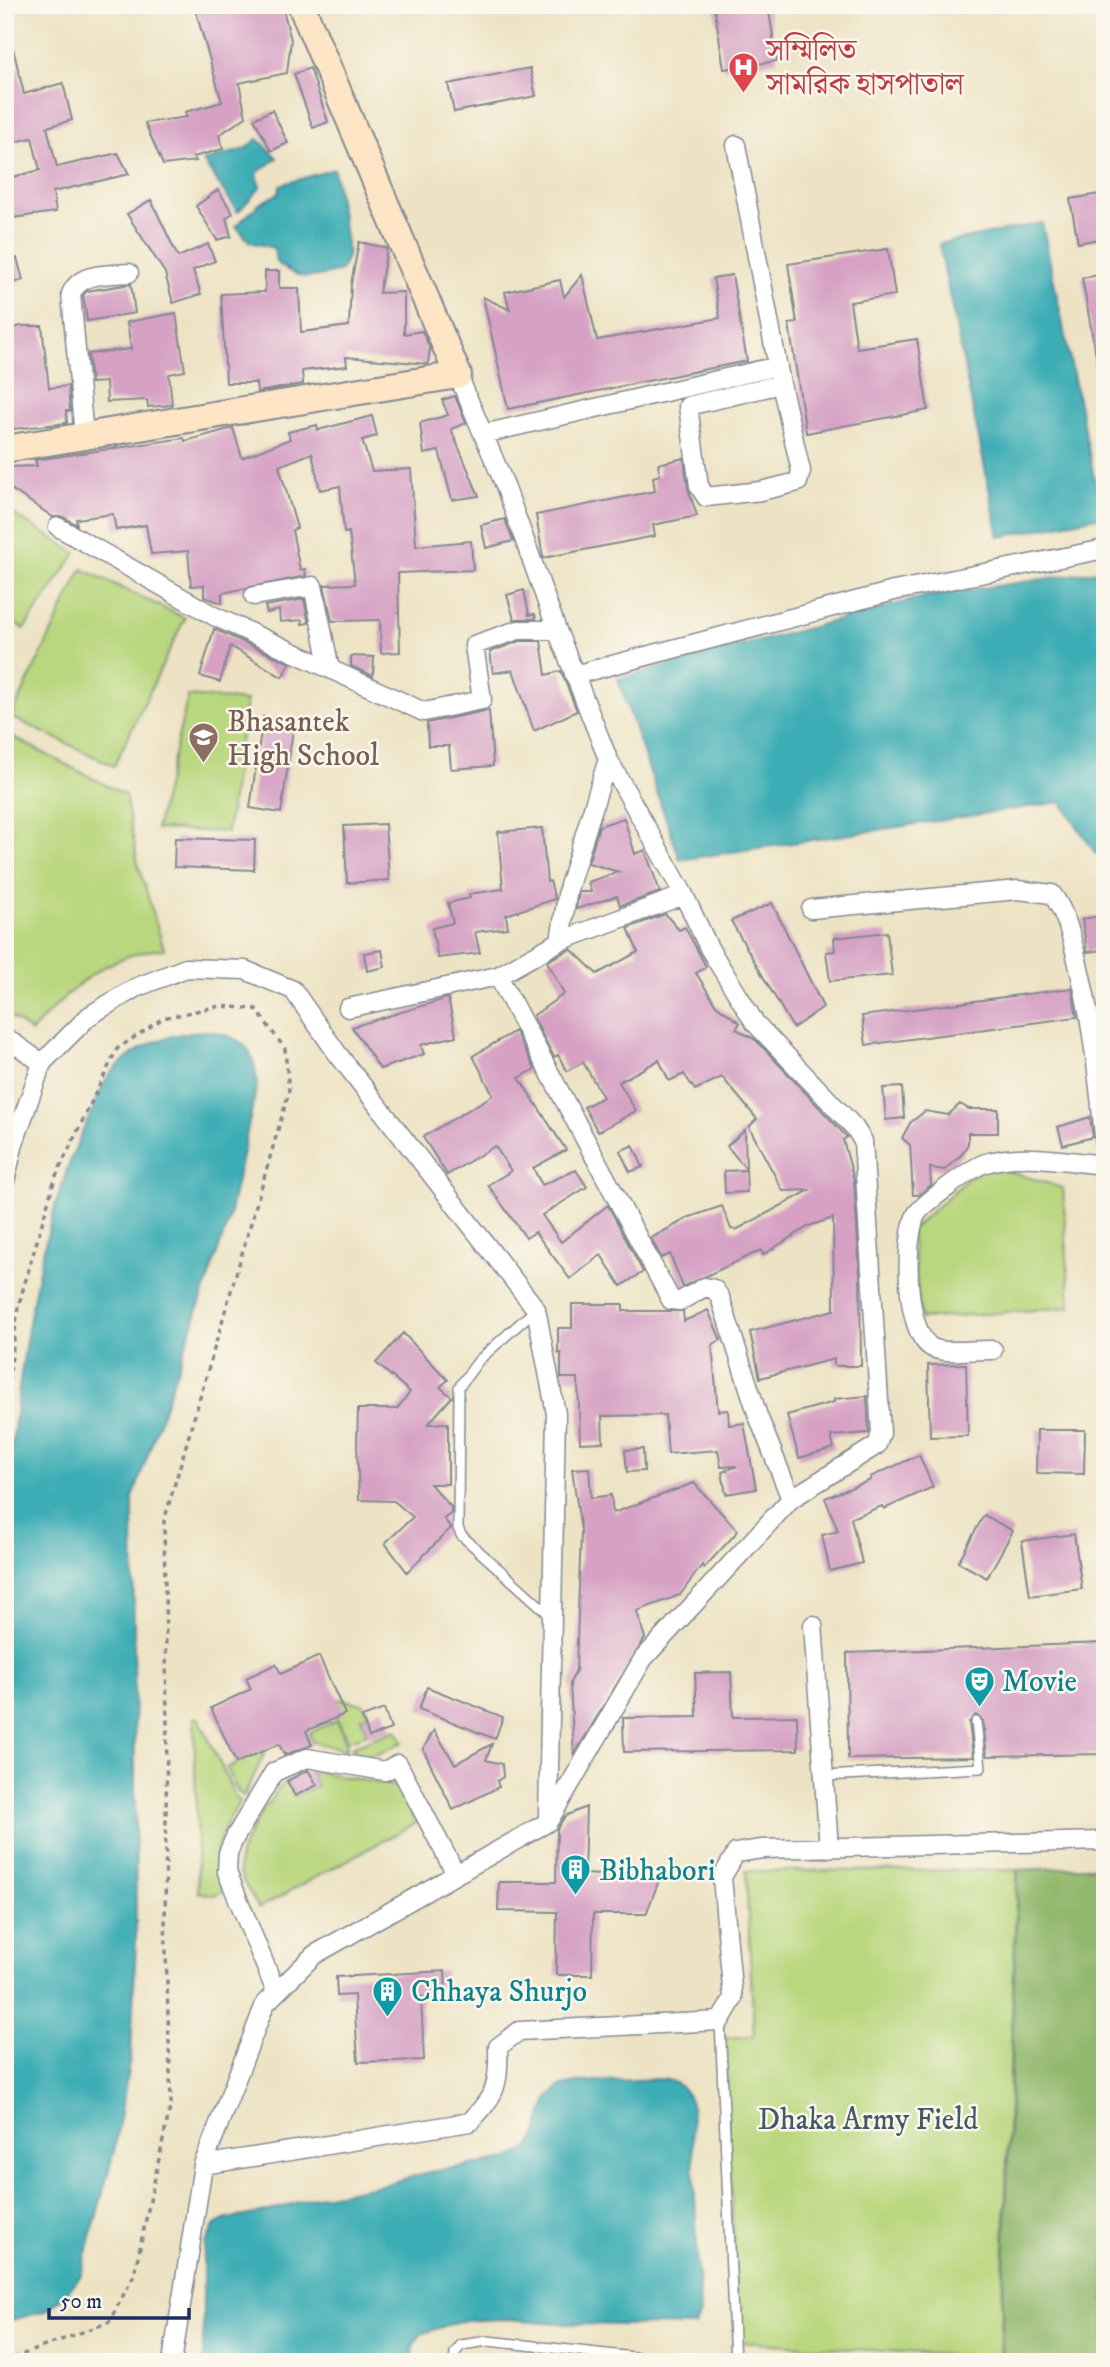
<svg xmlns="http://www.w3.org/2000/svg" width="1110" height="2367" font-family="'IM FELL DW Pica','Noto Serif Bengali',serif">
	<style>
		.green { fill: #b9d77e; stroke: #6a836e; stroke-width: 2 }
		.forest { fill: #92b86d; stroke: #567466; stroke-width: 2 }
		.water { fill: #3cadb5; stroke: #2c6e8a; stroke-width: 2 }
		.building { fill: #d6a1c4 }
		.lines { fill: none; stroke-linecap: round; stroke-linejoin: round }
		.lane-casing { stroke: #848991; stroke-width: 12 }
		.street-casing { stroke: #848991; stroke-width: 21 }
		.secondary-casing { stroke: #848991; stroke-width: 30 }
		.path { stroke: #848991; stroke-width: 3.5; stroke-dasharray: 5 5; stroke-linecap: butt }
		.lane { stroke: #fff; stroke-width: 9 }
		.street { stroke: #fff; stroke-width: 18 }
		.secondary { stroke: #fde5c5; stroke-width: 26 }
		.labels { text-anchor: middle; stroke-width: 5; stroke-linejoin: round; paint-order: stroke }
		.health-label { font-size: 30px; fill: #be3a42; stroke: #fbf7ec; text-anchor: start }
		.education-label { font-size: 30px; fill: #785e54; stroke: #fbf7ec; text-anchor: start }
		.culture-label { font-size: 30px; fill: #0d838f; stroke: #fbf7ec; text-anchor: start }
		.park-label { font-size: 30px; fill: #425966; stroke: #fbf7ec }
	</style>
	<rect width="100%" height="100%" fill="#fbf7ec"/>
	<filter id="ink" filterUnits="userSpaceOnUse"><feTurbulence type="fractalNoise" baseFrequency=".0143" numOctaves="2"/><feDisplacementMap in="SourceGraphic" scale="14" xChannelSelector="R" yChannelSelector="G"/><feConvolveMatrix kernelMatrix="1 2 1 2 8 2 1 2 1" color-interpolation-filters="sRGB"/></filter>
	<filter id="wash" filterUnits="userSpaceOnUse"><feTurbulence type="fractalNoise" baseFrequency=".00686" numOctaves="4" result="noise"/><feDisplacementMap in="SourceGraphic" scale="28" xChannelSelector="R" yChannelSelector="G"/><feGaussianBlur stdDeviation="1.57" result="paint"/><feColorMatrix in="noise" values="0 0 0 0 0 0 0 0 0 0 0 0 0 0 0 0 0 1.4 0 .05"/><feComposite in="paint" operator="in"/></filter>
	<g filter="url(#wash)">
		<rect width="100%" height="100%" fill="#ede3c4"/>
		<path class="green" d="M5 509 76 553 24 629 5 618Z
			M82 569 185 618 114 766 11 717Z
			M188 696 246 701 227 832 156 829Z
			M5 733 125 795 138 864 164 949C104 953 69 991 31 1032L5 1012Z
			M984 1164 1063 1188 1070 1307 921 1319 911 1230Z
			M340 1699 363 1704 369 1714 361 1717 367 1734 348 1741 330 1703Z
			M194 1718H199L236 1798 240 1801C220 1837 207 1850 223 1891L214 1895 198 1892Z
			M337 1720 347 1745 346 1750 313 1742 309 1733Z
			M396 1730 403 1742C387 1749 364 1766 351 1747Z
			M260 1750 264 1755 244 1796 238 1792 227 1768Z
			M310 1770 398 1787 416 1823 259 1908C252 1896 241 1881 239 1868 235 1849 272 1793 287 1781L294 1796 317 1786Z
			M1017 1870 1000 2358 738 2342 724 2038 754 2036 746 1871Z"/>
		<path class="forest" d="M1105 1866V2362H1020L1001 2359 1018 1870Z"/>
		<path class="water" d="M258 139 277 158 257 173 260 188 238 212 203 161 245 149Z
			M334 169 348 254 341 271C311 278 302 283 276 262L274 248 250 242 236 226 259 204 279 193 280 185Z
			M1042 223 1102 516 999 537 939 244Z
			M1105 570V851L1096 854 1061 802 680 860 618 679 927 596Z
			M208 1031C244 1037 255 1048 257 1085L228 1222 133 1498 136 1941 131 2053 115 2147 81 2275 65 2295 45 2311 5 2322V1503C21 1374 33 1231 91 1113 97 1100 103 1081 113 1071 139 1043 172 1032 208 1031Z
			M662 2079C678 2081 685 2089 691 2103L700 2313 695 2326 570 2324 506 2319 460 2321 421 2334 413 2346 412 2362H203V2262L205 2245 214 2226 227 2219 266 2212 311 2198 382 2185 429 2172 508 2159 528 2149 534 2141 548 2099 559 2087 581 2082Z"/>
		<g id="blocks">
			<path class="building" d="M194 5H282L291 40 287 73 239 83 246 117 219 135 223 149 193 157 196 161 163 165 145 123 187 117 185 112 222 102Z
				M714 5H768L777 61 724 69Z
				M11 40 24 94 63 83 72 120 47 127 57 167 118 153 129 174 53 192 56 212 5 219V179L40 170 32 138 5 144V41Z
				M310 68 328 122 313 128 294 74Z
				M530 68 536 96 454 112 448 84Z
				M272 110 288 143 271 151 254 119Z
				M218 190 233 213 226 218 231 236 217 240 196 206Z
				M1105 193V238L1078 243 1070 199Z
				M151 200 178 257 208 244 215 261 193 270 201 294 173 303 165 273 127 214Z
				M359 242 387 248 379 293 404 292V334L422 331 430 348 428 364 346 357 347 366 302 371 303 384 257 392 256 383H226L221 294 265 292V271H279V288H299L301 332 349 326 351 284Z
				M888 249 895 295 850 302 857 348 917 339 928 410 806 433 789 324 797 323 788 264Z
				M17 258 23 280 5 285V262Z
				M1105 274V361H1097L1082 278Z
				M582 275 597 340 720 318 713 278 732 275 747 361 508 409 483 297 510 310 505 292 560 280 564 297Z
				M131 284 135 313 87 321 83 295 87 291Z
				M176 313 185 371 169 374 172 405 148 407 147 400 107 402 106 382 91 383 88 354 131 349 127 322Z
				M21 326H42L49 388 68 386 70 411H66L67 423 5 430V369L9 368 5 330Z
				M455 396 466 423 451 429 479 496 452 500 439 451 424 454 420 423 448 415 442 400Z
				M372 416 377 436 362 440 372 471 411 469 416 546 471 541 473 570 398 573 400 652 381 653 380 620 332 621 324 585 355 584 349 532 344 533 340 486 320 490 312 453 279 466 297 528 292 530 300 570 305 569 306 576 222 593V603L204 597V585L191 586 188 551 151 554 146 525 116 530 113 514 76 519 77 525 63 517H53L5 485V467L37 466 35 460 184 438 185 441 233 428 242 458 290 439 288 432 317 425 318 430Z
				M684 458 688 488 697 516 653 525 655 536 543 558 536 515 655 491 653 477 660 475 658 464Z
				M505 519 513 541 486 548 481 525Z
				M524 590 529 615 535 614 536 619H514L507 595Z
				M304 599 309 623 302 624V620L280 622 279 610 267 613 265 606Z
				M214 629 290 663 282 677 230 646 220 682 200 676Z
				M520 641H541L546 675 561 671 577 711 534 731 513 670 493 673 490 652Z
				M351 656 374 657 373 676 351 666Z
				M489 710 493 766 451 769 449 746H428L427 723Z
				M263 717 294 723 281 813 250 808Z
				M624 818 635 854 645 850 660 892 620 906 617 896 576 909 579 892H591L588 882 619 872 588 863 599 826Z
				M385 824 389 880 347 883 344 826Z
				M542 828 547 882 550 881 555 899 506 915 508 928 475 932 480 953 438 958 432 928 453 923 448 903 470 898 469 894 503 889 498 832Z
				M175 838 255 840 254 870 174 867Z
				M772 903 823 1007 793 1028 731 921Z
				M665 914 679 930 685 927 706 967 696 973 716 1005 740 1023 736 1029 756 1040 847 1137 843 1140 854 1180 860 1274 861 1366H834V1359L760 1378 750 1332 834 1310 833 1218 809 1226 763 1255 761 1250 683 1287 670 1254 661 1258 651 1238 690 1217 722 1206 731 1229 736 1230 810 1190 783 1191 749 1127 757 1119 722 1077 695 1090 684 1074 669 1081 659 1060 619 1082 636 1111 598 1132 584 1107 603 1097 583 1062 567 1071 558 1055 554 1057 534 1019V1015L564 994 547 961 571 949 597 974 638 952 628 928Z
				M1105 915V950L1087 952 1082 919Z
				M887 932 892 975 830 981 826 952 835 951 834 938Z
				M382 950 385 967 367 971 364 953Z
				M1072 988 1077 1017 866 1045 862 1016Z
				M448 998 456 1036 421 1045 424 1054 380 1069 352 1027Z
				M515 1031 535 1069 519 1078 566 1150 533 1168 542 1185 576 1170 587 1187 542 1215 561 1242 608 1205 643 1272 621 1286 601 1255 570 1279 535 1232 526 1238 488 1185 511 1171 495 1146 447 1175 423 1137 493 1095 473 1056Z
				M902 1087 904 1118 886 1120 883 1088Z
				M960 1104 969 1109H998V1133H968V1144L962 1154 945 1170 930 1168 931 1185 919 1195H913L910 1145 902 1138 910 1123 925 1111 948 1115Z
				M1090 1117 1093 1137 1063 1145 1058 1127Z
				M745 1130 746 1169 727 1146Z
				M633 1145 643 1167 630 1172 620 1151Z
				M746 1170 747 1192 725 1193 724 1171Z
				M572 1304H623V1311H683L684 1321 708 1310 721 1340 712 1345 718 1411 728 1410 729 1425 744 1423 756 1489 726 1494 722 1472 737 1466 721 1467 718 1450 668 1454 665 1415 602 1416 603 1442 580 1443 578 1378H561V1353H558V1328H572Z
				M403 1333 448 1380 440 1387 452 1397 428 1424 448 1423V1484H430L451 1507V1513L444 1519 451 1528 407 1572 385 1543 413 1517 394 1501 359 1500 357 1445 358 1409H397L410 1392 376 1363Z
				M966 1364 968 1436 930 1437 928 1365Z
				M867 1396 869 1433 831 1436 834 1448 799 1458 787 1415 834 1402V1399Z
				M1037 1430H1085L1084 1474 1036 1473Z
				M643 1449 644 1471 627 1472 625 1450Z
				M919 1455 933 1487 884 1509 882 1506 851 1518 862 1563 830 1571 822 1535 838 1531 825 1498 871 1480 870 1477Z
				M589 1468 591 1498 611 1495 613 1513 694 1483 738 1531 704 1568 702 1565 680 1595 637 1611 645 1638 574 1755 570 1683 576 1670 581 1531 572 1469Z
				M984 1515 1013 1531 987 1578 958 1562Z
				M1074 1534 1082 1589 1030 1596 1022 1541Z
				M1101 1643 1103 1754 987 1756 983 1721 976 1715 969 1722 973 1757 848 1759 847 1653Z
				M319 1656 345 1714 306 1731 312 1745 284 1755 279 1744 236 1763 211 1708 251 1689 246 1678 276 1664 281 1674Z
				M731 1672 733 1717 797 1716 798 1750 624 1752 623 1718 697 1717 695 1673Z
				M427 1687 503 1717 495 1739 419 1709Z
				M384 1709 391 1729 369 1737 362 1717Z
				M434 1730 455 1764 492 1744 486 1760 502 1764 503 1777 497 1781 499 1787 453 1810 423 1749Z
				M308 1770 317 1785 295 1796 287 1781Z
				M586 1807 584 1874 660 1878 646 1914H593L592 1975H556L557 1912 498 1911 499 1882H556L557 1829 565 1816Z
				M445 1971 446 1995 421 1997 424 2060 358 2062 354 1995 337 1996 336 1977Z"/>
		</g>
	</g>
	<g filter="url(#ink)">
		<use href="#blocks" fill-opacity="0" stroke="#848991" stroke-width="2"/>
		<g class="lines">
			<defs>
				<path id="lane" d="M536 1309 479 1360 459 1387 458 1528 461 1535 550 1615
					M824 1776 981 1768 976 1722
					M720 2021 735 2362
					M454 2362 455 2353 461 2345 488 2341 679 2362"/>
				<path id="street" d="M736 145 781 384 801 471 798 482 761 491 706 497 699 486 688 406 781 384
					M483 434 778 366
					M84 437 71 294C80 272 107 275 129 273
					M58 527 214 616 424 712 482 700 474 645 518 630H557
					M254 596 313 586 330 669
					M574 675 894 591 1105 549
					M811 909 1018 890 1052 894C1067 914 1072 940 1078 964 1093 1025 1099 1084 1105 1146
					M560 941 568 889 608 759
					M498 976 671 1300 680 1301 705 1287 714 1289 720 1297 758 1416 791 1499
					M348 1008 498 976 560 941 684 895
					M5 1037 42 1063
					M5 1181 14 1143 42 1063 89 1016 135 988 186 968 245 970 293 990 337 1053 536 1309 556 1414 548 1818
					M993 1350C976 1349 951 1354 935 1349 904 1339 904 1239 916 1215 921 1205 972 1168 983 1164 1020 1151 1067 1162 1105 1165
					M813 1625 829 1848
					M276 1992 227 1872 228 1853 235 1837 274 1772 307 1758 385 1771 398 1764 456 1874
					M203 2165 470 2122C496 2094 499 2087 498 2047L519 2031 720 2021 733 1999 722 1877 736 1853 762 1849 1105 1841
					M172 2362 203 2165 265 2004 314 1955 548 1822 643 1659 791 1499 877 1445 881 1433 863 1141 854 1127 755 1023 709 948 684 895 608 759 557 630 504 483 458 375"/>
				<path id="secondary" d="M5 449 458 375 301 5"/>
			</defs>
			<use href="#lane" class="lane-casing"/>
			<use href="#street" class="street-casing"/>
			<use href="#secondary" class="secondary-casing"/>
			<path class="path" d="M5 1411 18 1307 55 1178 117 1049 163 1018 220 1006 256 1009 285 1049 289 1092 164 1521 167 1717 165 1921 171 2103 134 2275 109 2322 5 2361"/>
			<use href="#lane" class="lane"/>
			<use href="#street" class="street"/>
			<use href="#secondary" class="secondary"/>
		</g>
	</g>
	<defs>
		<symbol id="hospital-pin" viewBox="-11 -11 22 30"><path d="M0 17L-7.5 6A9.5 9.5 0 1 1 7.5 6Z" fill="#e0444e" stroke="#fbf7ec"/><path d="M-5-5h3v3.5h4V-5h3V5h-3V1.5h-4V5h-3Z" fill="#fff"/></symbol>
		<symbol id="school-pin" viewBox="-11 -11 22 30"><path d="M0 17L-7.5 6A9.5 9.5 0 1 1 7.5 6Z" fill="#8d6e63" stroke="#fbf7ec"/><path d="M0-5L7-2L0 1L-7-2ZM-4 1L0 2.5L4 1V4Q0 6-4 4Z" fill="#fff"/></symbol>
		<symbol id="theatre-pin" viewBox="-11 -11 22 30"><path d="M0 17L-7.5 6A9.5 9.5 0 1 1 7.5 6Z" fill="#0f9aa8" stroke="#fbf7ec"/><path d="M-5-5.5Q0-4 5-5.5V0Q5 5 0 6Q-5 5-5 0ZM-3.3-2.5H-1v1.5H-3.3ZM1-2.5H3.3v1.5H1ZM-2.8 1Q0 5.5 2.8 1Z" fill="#fff"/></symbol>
		<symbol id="building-pin" viewBox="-11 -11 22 30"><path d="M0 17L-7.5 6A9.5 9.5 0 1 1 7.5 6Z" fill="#0f9aa8" stroke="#fbf7ec"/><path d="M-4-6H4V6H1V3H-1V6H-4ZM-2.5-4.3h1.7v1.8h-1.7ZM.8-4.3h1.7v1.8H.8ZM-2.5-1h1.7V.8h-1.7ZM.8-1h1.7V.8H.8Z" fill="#fff"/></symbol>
	</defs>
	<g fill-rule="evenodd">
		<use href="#hospital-pin" x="726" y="50" width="35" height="47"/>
		<use href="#school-pin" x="186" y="720" width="35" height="47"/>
		<use href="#theatre-pin" x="962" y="1664" width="35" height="47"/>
		<use href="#building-pin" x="558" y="1852" width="35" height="47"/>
		<use href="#building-pin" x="370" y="1974" width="35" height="47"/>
	</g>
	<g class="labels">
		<g class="health-label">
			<text x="766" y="60">সম্মিলিত<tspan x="766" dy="34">সামরিক হাসপাতাল</tspan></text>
		</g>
		<g class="education-label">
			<text x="227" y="731">Bhasantek<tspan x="227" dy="34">High School</tspan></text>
		</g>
		<g class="culture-label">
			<text x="1002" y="1691">Movie</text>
			<text x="599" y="1880">Bibhabori</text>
			<text x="411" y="2001">Chhaya Shurjo</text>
		</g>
		<g class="park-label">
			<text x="868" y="2129">Dhaka Army Field</text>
		</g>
	</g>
	<rect width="1110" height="2367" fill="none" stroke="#fbf7ec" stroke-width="28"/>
	<path d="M49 2308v10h140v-10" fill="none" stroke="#1b2f5e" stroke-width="3.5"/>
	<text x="60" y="2308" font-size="21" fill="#1b2f5e" stroke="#fbf7ec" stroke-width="5" paint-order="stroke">50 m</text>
</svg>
